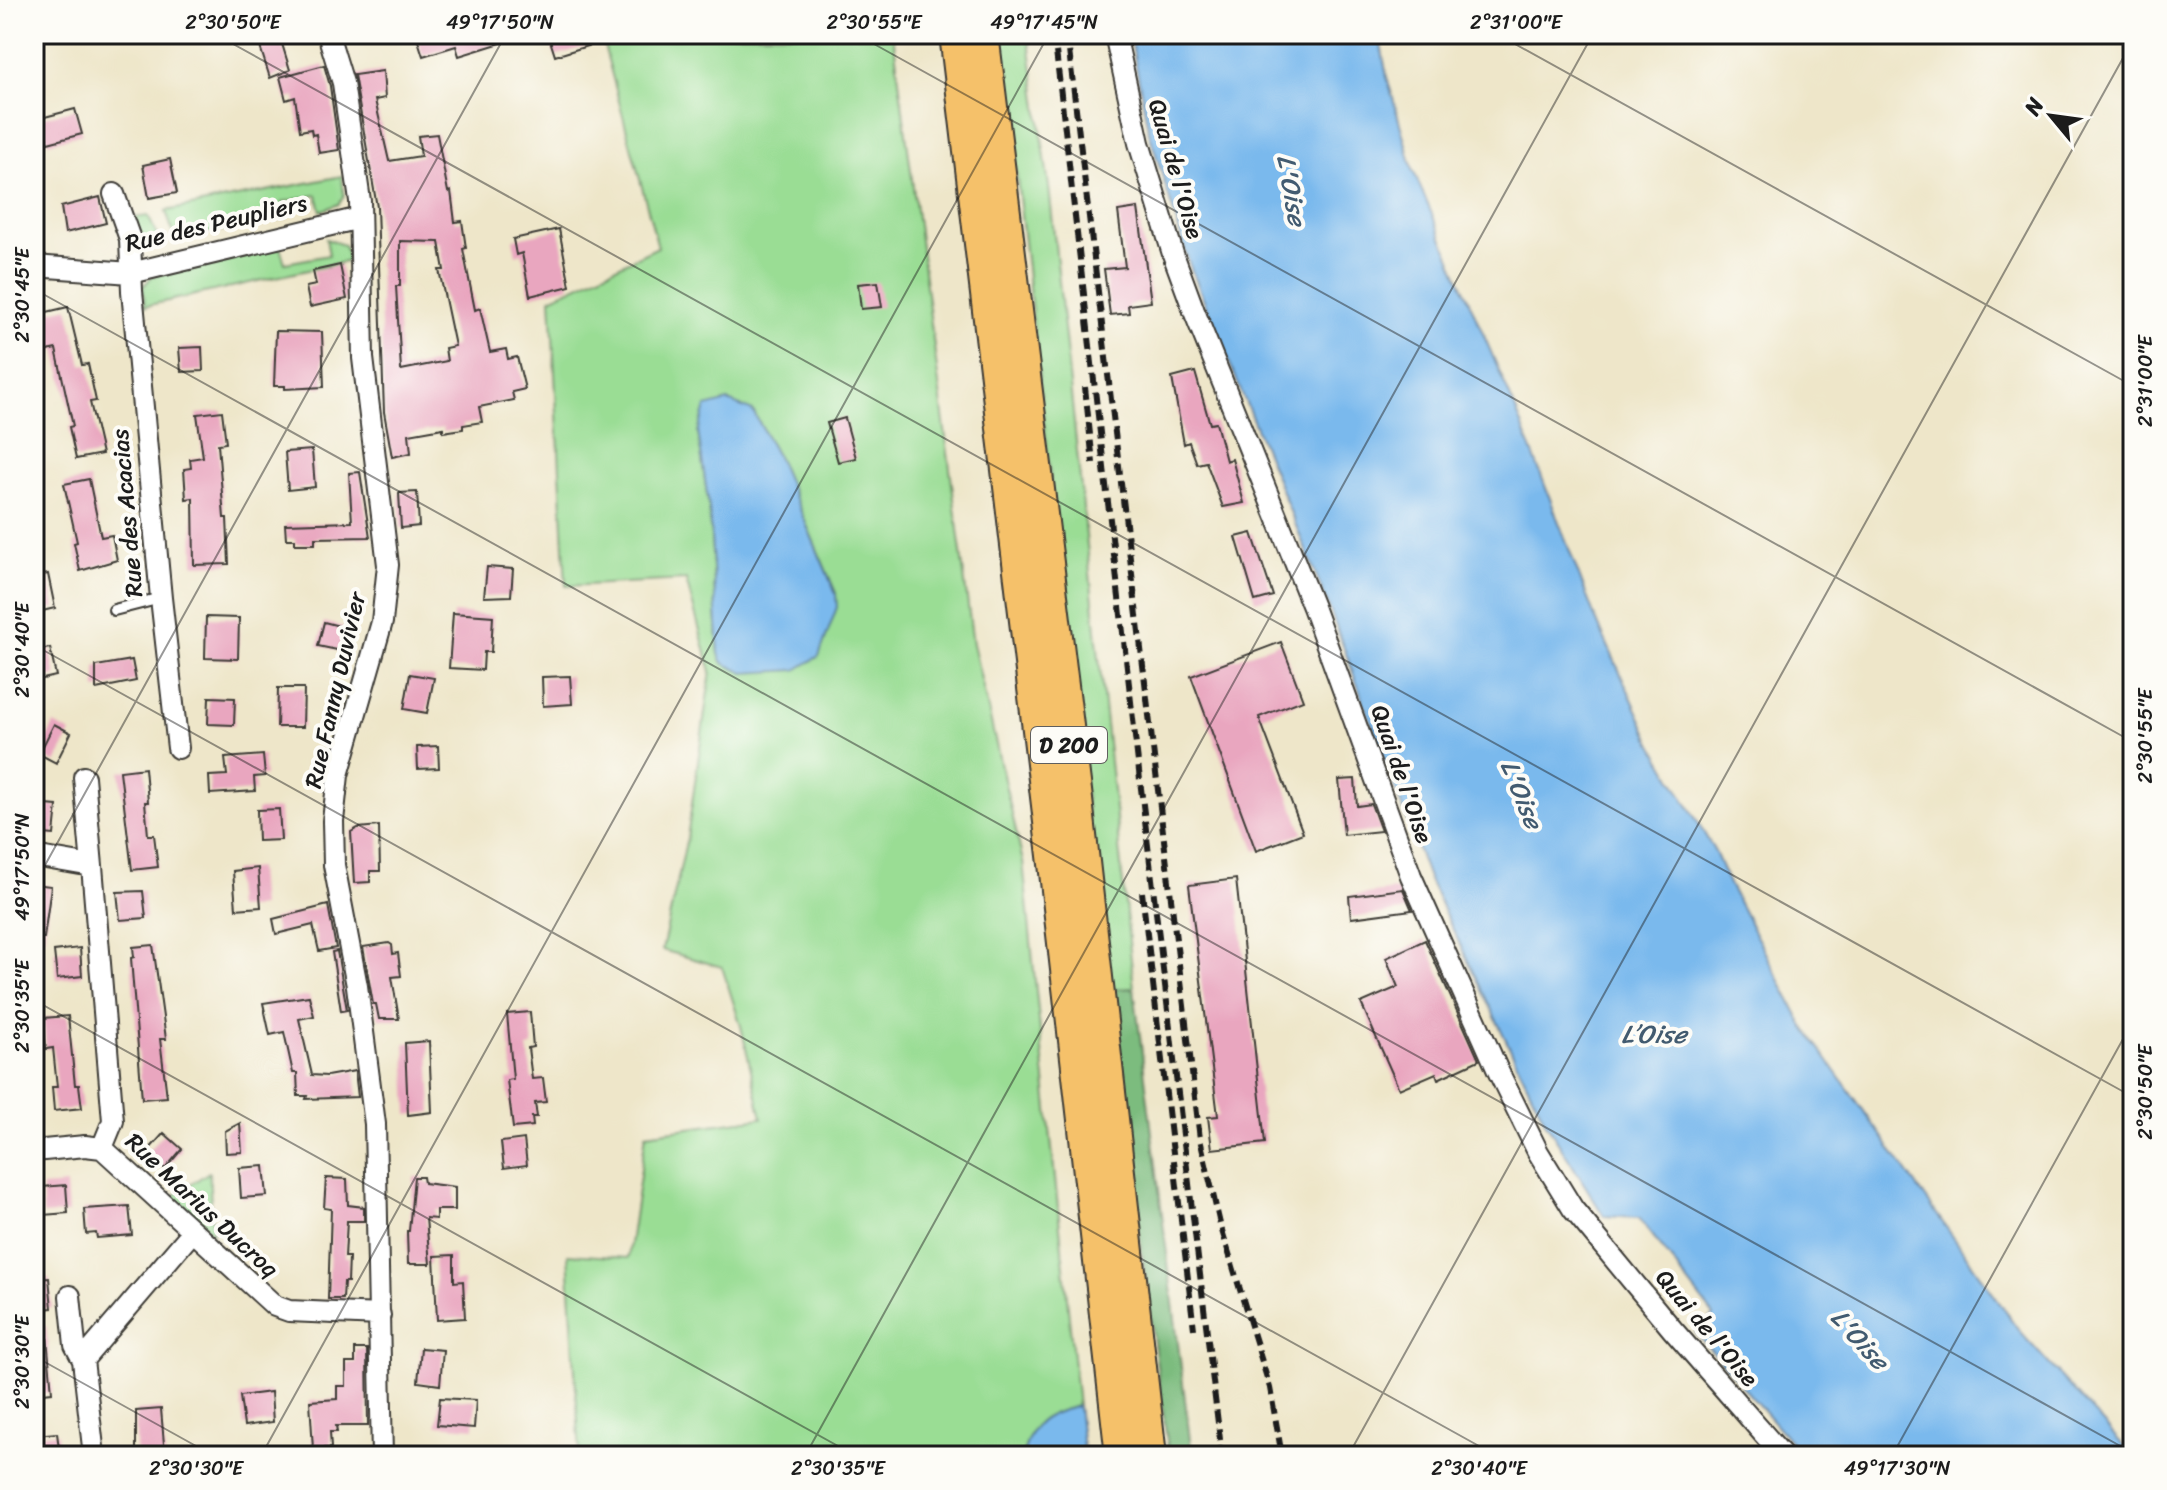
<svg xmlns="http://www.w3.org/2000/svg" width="2167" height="1490" font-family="Sriracha,sans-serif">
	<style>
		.green { fill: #9add94; stroke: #5b7c58; stroke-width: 2; fill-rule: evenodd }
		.forest { fill: #7bbc7e; stroke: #4c6c4d; stroke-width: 2 }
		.water { fill: #7ab9ed; stroke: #4b6a84; stroke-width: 2 }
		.building { fill: #e9a6bf; fill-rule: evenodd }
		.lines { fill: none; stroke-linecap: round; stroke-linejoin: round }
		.service-casing { stroke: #3c3a36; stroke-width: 14 }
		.minor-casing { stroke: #3c3a36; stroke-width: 24 }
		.trunk-casing { stroke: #3c3a36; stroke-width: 36 }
		.service { stroke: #fff; stroke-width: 10 }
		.minor { stroke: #fff; stroke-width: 20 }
		.trunk { stroke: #f5c16b; stroke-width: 32 }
		.rail { stroke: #1c1c1c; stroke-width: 6; stroke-dasharray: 12 6; stroke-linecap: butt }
		.ticks { fill: none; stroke: #1c1c1c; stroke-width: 2; stroke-opacity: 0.45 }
		.labels { text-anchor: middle; stroke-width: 8; stroke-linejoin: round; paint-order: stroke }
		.shield { fill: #fdfcf7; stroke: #605f5e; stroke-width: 2 }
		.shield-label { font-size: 22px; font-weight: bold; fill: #1c1c1c }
		.street-label { font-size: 24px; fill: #1c1c1c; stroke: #fdfcf7 }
		.water-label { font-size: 26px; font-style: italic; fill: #425b70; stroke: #fdfcf7 }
		.neatline { fill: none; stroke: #1c1c1c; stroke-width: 3 }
		.ticks-label { font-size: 20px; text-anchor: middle; fill: #1c1c1c }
	</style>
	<rect width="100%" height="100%" fill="#fdfcf7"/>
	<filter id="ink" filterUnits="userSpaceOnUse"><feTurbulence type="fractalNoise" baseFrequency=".0125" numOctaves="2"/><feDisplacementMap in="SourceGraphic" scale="16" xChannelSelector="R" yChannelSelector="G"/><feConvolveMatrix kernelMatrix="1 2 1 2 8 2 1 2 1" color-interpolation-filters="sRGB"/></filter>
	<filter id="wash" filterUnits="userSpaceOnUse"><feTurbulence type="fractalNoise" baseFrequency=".006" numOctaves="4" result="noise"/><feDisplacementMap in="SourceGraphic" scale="32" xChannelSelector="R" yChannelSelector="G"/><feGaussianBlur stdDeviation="1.8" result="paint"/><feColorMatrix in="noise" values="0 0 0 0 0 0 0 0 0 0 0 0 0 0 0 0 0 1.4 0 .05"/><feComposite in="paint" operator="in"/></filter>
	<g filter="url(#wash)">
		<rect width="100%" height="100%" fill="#eee6c9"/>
		<path class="green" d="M601 34H893L973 644 1023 862 1078 1406C1046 1414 1030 1421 1023 1456H580L568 1254 628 1258 646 1134 762 1118 741 1026 722 967 662 950 687 838 711 671 686 580 566 586 551 298 658 247ZM753 411 778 458 836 593 723 663 719 654 709 508 698 432Z
			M1001 34H1028L1049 187 1134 988 1107 990Z
			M342 176 344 196 339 204 321 211 317 195 283 202 286 218 175 239 166 211Z
			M148 216 161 243 144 240 132 218Z
			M326 239 344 245 349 261 145 306 143 287 152 276 280 247 285 263 329 255Z
			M209 1172 213 1234 172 1197Z"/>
		<path class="forest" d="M1134 988 1192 1456H1169L1107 990Z"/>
		<path class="water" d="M1130 34H1379L1387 77 1413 170 1521 422 1594 615 1652 743 1715 852 1729 884 1803 1025 2021 1333 2133 1456H1803L1695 1332 1714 1316 1639 1218 1604 1216 1545 1121 1428 878 1327 602 1190 266 1148 129Z
			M728 401 753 411 778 458 836 594 837 607 819 656 796 670 744 673 723 663 719 654 709 508 698 432 706 407Z
			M1078 1406 1084 1456H1023C1030 1421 1046 1414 1078 1406Z"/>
		<g id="blocks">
			<path class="building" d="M256 34H279L290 70 270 78Z
				M416 34H517V38L459 56 456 46 423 56Z
				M548 34H612L613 38 555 56Z
				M324 65 330 86 339 150 319 153 316 134 312 135 311 129 300 131 295 97 286 100 280 77Z
				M383 71 385 98 375 100 389 161 421 156 418 136 437 134 448 192 451 191 455 222 462 221 466 248 463 249 475 310 480 308 490 352 506 349 508 359 517 357 525 389 512 392 514 400 479 407 482 422 463 425V429L443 432V428L409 434 411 453 392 457 384 412 377 207 354 75ZM400 241 439 242 444 270H439L455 346 445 348 447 361 401 370 396 286H400Z
				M75 109 82 134 48 143 41 118Z
				M170 159 177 193 149 198 143 165Z
				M100 197 106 223 65 233 61 207Z
				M1138 208 1151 302 1128 305 1129 313 1110 315 1104 269 1125 267 1118 211Z
				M559 229 570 286 530 296 522 253 516 255 513 239Z
				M340 265 347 299 310 307 306 287 316 285 313 271Z
				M878 282 882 307 861 309 858 284Z
				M68 307 82 365 88 364 96 401 90 402 102 454 76 459 69 427 73 426 56 349 43 352 34 315Z
				M276 331 322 332 324 387 285 389V386H274Z
				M202 347 203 371 181 372 179 348Z
				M1195 372 1210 424 1216 423 1226 461 1232 459 1244 503 1223 507 1206 462 1197 464 1189 442 1184 444 1172 378Z
				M222 411 226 443 218 444 224 518H227L229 564 194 565 193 498 186 499 184 469 191 468 190 459 203 457 197 414Z
				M845 418 856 458 838 462 827 423Z
				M312 450 315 487 288 490 285 452Z
				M360 472 370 537 315 538V544H295V539H286L285 524 352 522 349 473Z
				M89 479 101 537 112 535 117 560 80 571 74 543 77 542 64 484Z
				M417 492 419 526 401 528 399 493Z
				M1252 533 1273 596 1255 601 1236 537Z
				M487 567 513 569 511 596 484 597Z
				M48 574 55 608 34 613V577Z
				M453 613 493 616 491 652H484L483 670 449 668Z
				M206 617 239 618 238 659 205 658Z
				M324 622 347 628 342 651 318 646Z
				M1281 642 1303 700 1259 717 1303 833 1256 851 1191 676Z
				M50 648 56 676 34 681V651Z
				M132 660 136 681 96 689V666Z
				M410 674 434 678 427 713 404 709Z
				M570 676 572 704 543 706 542 677Z
				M278 688H304L303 727H277Z
				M209 697 235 698 234 725 208 724Z
				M54 724 71 733 56 763 39 754Z
				M438 746 439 768 418 769 417 747Z
				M263 755 265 776 254 777 255 791 210 794 209 776 227 775 225 758Z
				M145 768 148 802H145L148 835H154L158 867 132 870 120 771Z
				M1355 779 1357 806 1371 804 1381 831 1344 835 1339 780Z
				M34 804 57 806 54 835 34 833Z
				M279 809 281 840 258 841 257 810Z
				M379 826 380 871H370V882L354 883 351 832 358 828Z
				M258 868 261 907 236 909 233 871Z
				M1236 879 1265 1143 1212 1149 1208 1117 1218 1116 1189 885Z
				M34 884 51 886 44 938H34Z
				M1403 889 1412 910 1351 918 1349 896Z
				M143 891 146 918 120 920 117 892Z
				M328 905 336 948 319 951 313 925 276 934 273 919Z
				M1425 940 1479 1060 1438 1079 1436 1073 1399 1089 1361 1003 1398 987 1386 958Z
				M389 943 392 945 393 954 398 953 401 976 392 977 399 1019H379L376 1004H373L363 947Z
				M153 945 166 1039H160L167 1097 142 1099 131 958 134 957 133 947Z
				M80 948 82 976 57 979 54 951Z
				M337 951 347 1010 341 1011 332 952Z
				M309 996 314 1016 299 1019 312 1075 327 1076 355 1071 358 1097 306 1099 307 1096H298L297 1073H293L284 1032 270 1035 263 1003Z
				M530 1012 533 1047 528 1048 532 1079 543 1078 546 1102 535 1103 537 1117H532L533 1126 513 1128 507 1080 513 1079 507 1014Z
				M68 1016 75 1085H79L82 1108 54 1111 52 1087H57L53 1048 46 1049 43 1018Z
				M429 1041 432 1112 408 1115 405 1043Z
				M240 1123 242 1152 226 1153 225 1131Z
				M164 1133 182 1149 165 1169 147 1152Z
				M524 1139 527 1165 504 1168 501 1142Z
				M264 1166 267 1196 241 1198 239 1168Z
				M414 1177H423L424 1183 455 1187V1210H436V1219L426 1218 430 1264H408L407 1231H409Z
				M326 1178 347 1179 348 1205 364 1207V1221H347L345 1257H349L348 1282H344L343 1299H328L331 1209 324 1208Z
				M66 1185 68 1213 43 1215 42 1187Z
				M129 1206 132 1235 97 1238 96 1233 86 1234 84 1209Z
				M454 1255V1282L463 1281 465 1318 437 1320 434 1256Z
				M49 1278 52 1308 34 1310V1279Z
				M34 1326H46L52 1392 34 1394Z
				M421 1348 443 1350 440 1385 418 1382Z
				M355 1349H367L368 1426H336L337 1432H330L331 1448 313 1449 310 1401 337 1399V1386H346V1363H355Z
				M271 1392 273 1422 244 1426 240 1396Z
				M440 1398 476 1400 474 1428 437 1425Z
				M161 1409 165 1456H136V1411Z
				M57 1433 60 1456H38L35 1435Z"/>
		</g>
	</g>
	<g filter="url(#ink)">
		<use href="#blocks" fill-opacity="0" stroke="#3c3a36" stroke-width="2"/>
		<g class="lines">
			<defs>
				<path id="service" d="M114 610 161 598"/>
				<path id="minor" d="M328 34 343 83 360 201 363 358 388 565 382 622 338 775 333 821 334 865 357 986 375 1124 382 1456
					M1115 34 1139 143 1173 254 1194 311 1313 607 1411 876 1499 1073 1538 1152 1573 1209 1672 1329 1783 1456
					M114 194 130 239 132 291 161 598 178 748
					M34 266 131 273 360 218
					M84 777 92 866
					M34 856 92 866 113 1121 102 1148
					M34 1151 85 1146 102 1148 275 1306 289 1311 380 1315
					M70 1296 75 1345 83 1360 94 1456
					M83 1360 193 1231"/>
				<path id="trunk" d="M956 34 1056 872 1122 1456
					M982 34 1075 791 1150 1456"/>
			</defs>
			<use href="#service" class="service-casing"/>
			<use href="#minor" class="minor-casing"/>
			<use href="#trunk" class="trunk-casing"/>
			<use href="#service" class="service"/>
			<use href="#minor" class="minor"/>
			<use href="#trunk" class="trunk"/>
			<path class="rail" d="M1054 34 1140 780 1222 1456
				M1067 34 1200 1139 1220 1224 1270 1388 1282 1456
				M1085 387 1093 463
				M1142 892 1194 1329"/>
		</g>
	</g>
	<path class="ticks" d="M215 34 2133 1097M856 34 2133 742M1497 34 2133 386M34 289 2133 1453M34 645 1497 1456M34 885 506 34M34 1000 856 1456M34 1356 214 1456M261 1456 1049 34M805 1456 1593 34M1348 1456 2133 40M1892 1456 2133 1021"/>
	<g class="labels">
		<rect class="shield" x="1031" y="727" width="76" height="36" rx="6"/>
		<g class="shield-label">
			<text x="1069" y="753">D 200</text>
		</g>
		<g class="street-label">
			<text transform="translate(1176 169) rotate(74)" y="8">Quai de l'Oise</text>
			<text transform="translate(216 223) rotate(-13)" y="8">Rue des Peupliers</text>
			<text transform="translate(127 513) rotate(-95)" y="8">Rue des Acacias</text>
			<text transform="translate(335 690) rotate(-77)" y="8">Rue Fanny Duvivier</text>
			<text transform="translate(1402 774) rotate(71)" y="8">Quai de l'Oise</text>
			<text transform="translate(202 1205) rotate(43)" y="8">Rue Marius Ducroq</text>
			<text transform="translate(1707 1328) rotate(50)" y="8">Quai de l'Oise</text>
		</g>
		<g class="water-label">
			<text transform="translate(1292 190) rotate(80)" y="9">L'Oise</text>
			<text transform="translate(1522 794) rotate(68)" y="9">L'Oise</text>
			<text x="1654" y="1043">L’Oise</text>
			<text transform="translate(1860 1339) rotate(48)" y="9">L'Oise</text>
		</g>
	</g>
	<rect width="2167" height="1490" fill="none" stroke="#fdfcf7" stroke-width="88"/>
	<g transform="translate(2051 116) rotate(299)" stroke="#fdfcf7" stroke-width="6" paint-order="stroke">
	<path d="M0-6L14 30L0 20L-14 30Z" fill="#1c1c1c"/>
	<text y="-12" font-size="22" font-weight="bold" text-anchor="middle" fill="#1c1c1c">N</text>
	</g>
	<rect x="44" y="44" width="2079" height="1402" class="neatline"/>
	<g class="ticks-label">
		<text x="233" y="29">2°30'50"E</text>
		<text x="500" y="29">49°17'50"N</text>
		<text x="874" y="29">2°30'55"E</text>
		<text x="1044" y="29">49°17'45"N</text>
		<text x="1516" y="29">2°31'00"E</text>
		<text transform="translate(22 295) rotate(-90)" y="7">2°30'45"E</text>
		<text transform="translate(2145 381) rotate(-90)" y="7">2°31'00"E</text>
		<text transform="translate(22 650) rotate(-90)" y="7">2°30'40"E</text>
		<text transform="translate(2145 736) rotate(-90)" y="7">2°30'55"E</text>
		<text transform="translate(22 867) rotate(-90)" y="7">49°17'50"N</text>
		<text transform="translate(22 1006) rotate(-90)" y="7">2°30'35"E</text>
		<text transform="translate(2145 1092) rotate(-90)" y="7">2°30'50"E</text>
		<text transform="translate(22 1362) rotate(-90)" y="7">2°30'30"E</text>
		<text x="196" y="1475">2°30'30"E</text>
		<text x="838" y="1475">2°30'35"E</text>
		<text x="1479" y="1475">2°30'40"E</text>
		<text x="1897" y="1475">49°17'30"N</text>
	</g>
</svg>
